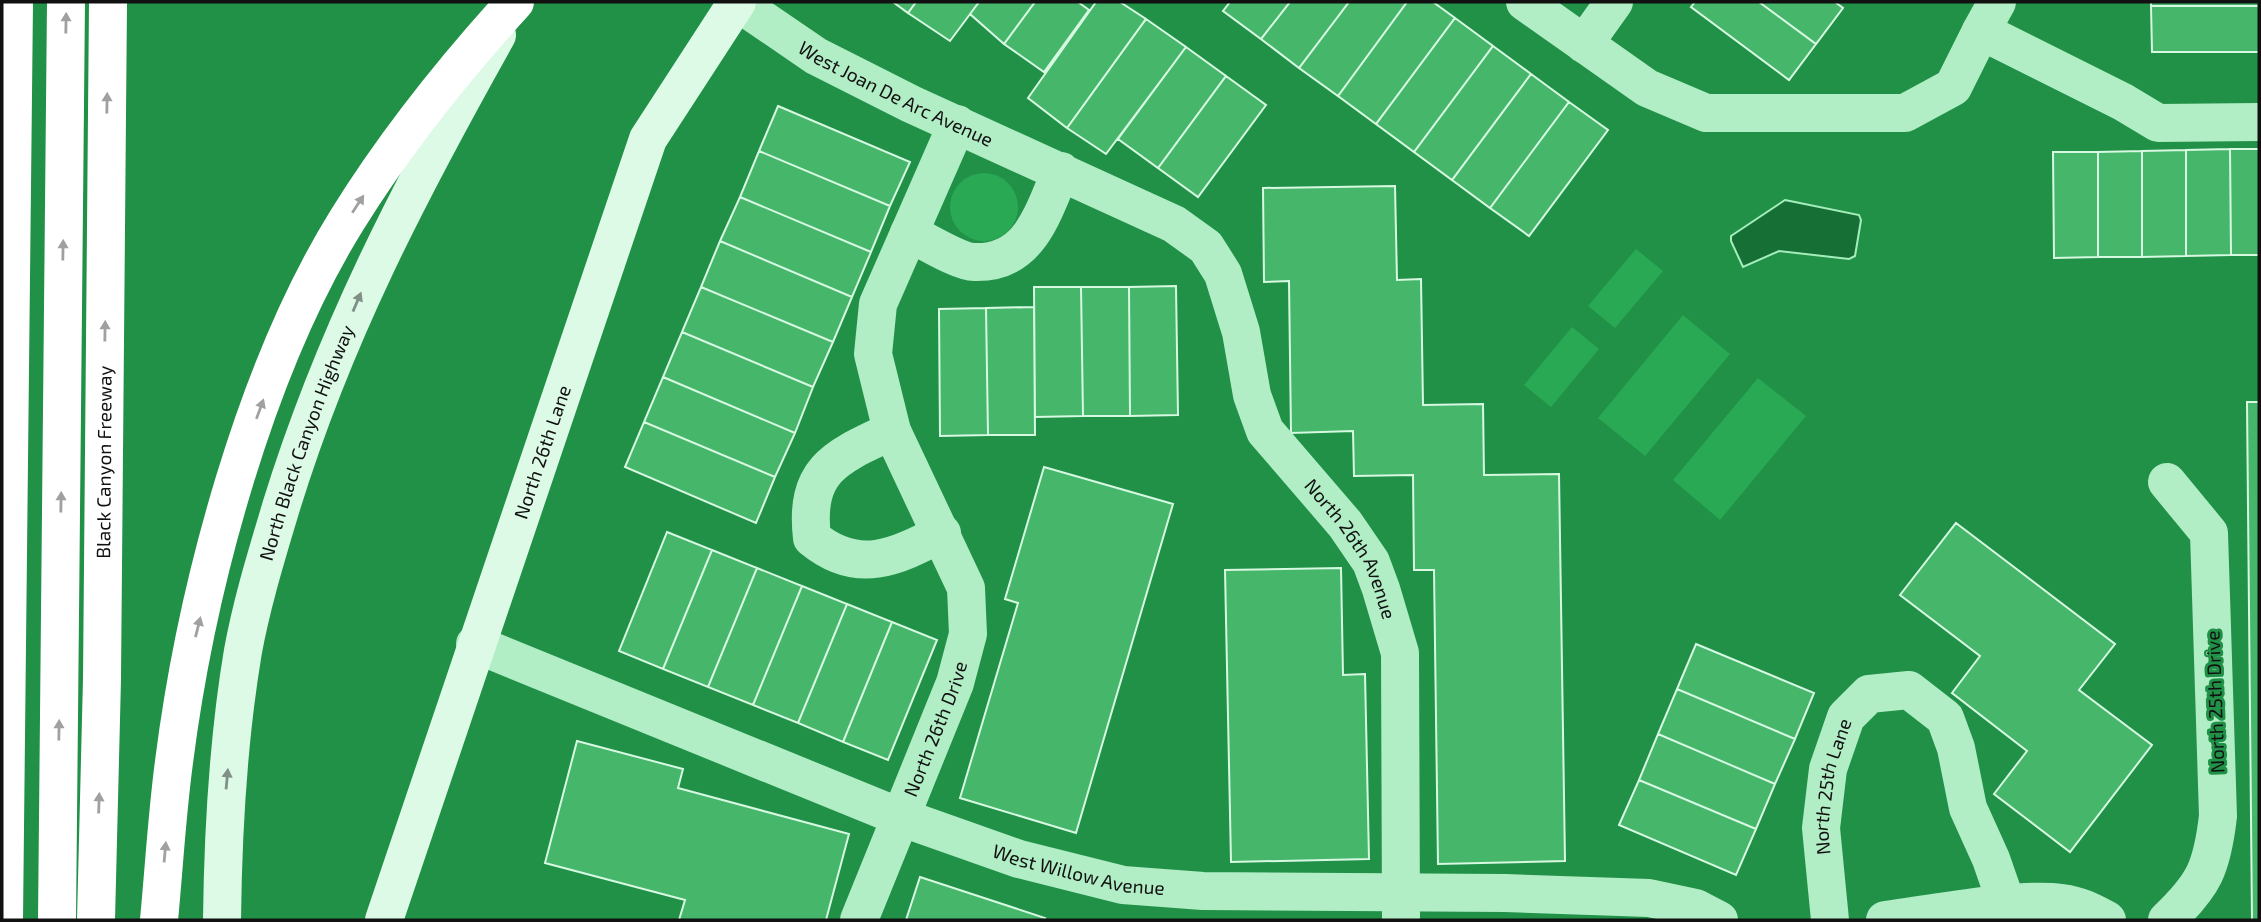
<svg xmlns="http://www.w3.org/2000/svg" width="2261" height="922" font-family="'Exo 2',sans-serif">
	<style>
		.green { fill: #2aa954 }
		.water { fill: #167036; stroke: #a5eebc; stroke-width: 2 }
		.building { fill: #45b66a; stroke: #d7f9e2; stroke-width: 2 }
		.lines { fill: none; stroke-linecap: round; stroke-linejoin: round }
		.street { stroke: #b1edc5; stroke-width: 38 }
		.secondary { stroke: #ddfae7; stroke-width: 38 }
		.highway { stroke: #fff; stroke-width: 38 }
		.oneway { fill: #a0a0a0 }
		.oneway2 { fill: #819187 }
		.labels { text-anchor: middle; stroke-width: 6; stroke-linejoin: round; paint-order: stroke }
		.street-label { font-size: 19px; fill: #111; stroke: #209147 }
	</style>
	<rect width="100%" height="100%" fill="#209147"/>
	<path class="green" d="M950 207a34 34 0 1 1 68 0a34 34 0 1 1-68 0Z
		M1636 249 1663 271 1615 328 1588 306Z
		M1683 315 1730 354 1645 456 1598 418Z
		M1572 327 1599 349 1551 407 1524 385Z
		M1758 378 1806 416 1720 520 1673 480Z"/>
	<path class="water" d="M1785 200 1859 215 1861 220 1855 256 1849 259 1779 251 1743 267 1731 241V236Z"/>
	<path class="building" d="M893 2H916L908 13Z
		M916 2H979L950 41 908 13Z
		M979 2H1035L1004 44 970 14Z
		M1035 2H1078L1089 10 1044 72 1004 44Z
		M1096 2H1120L1146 19 1067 128 1028 98Z
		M1230 2H1290L1261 39 1223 11Z
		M1290 2H1349L1299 68 1261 39Z
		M1349 2H1407L1338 96 1299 68Z
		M1407 2H1433L1455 18 1376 124 1338 96Z
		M1695 2H1759L1816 44 1789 80 1691 7Z
		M1759 2H1835L1843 8 1816 44Z
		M2151 2H2259V6H2151Z
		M2151 6H2259V52H2152Z
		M1455 18 1493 46 1414 152 1376 124Z
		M1146 19 1186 47 1106 154 1067 128Z
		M1493 46 1531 74 1452 180 1414 152Z
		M1186 47 1226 76 1158 168 1118 139Z
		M1531 74 1569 102 1490 208 1452 180Z
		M1226 76 1266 105 1198 197 1158 168Z
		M1569 102 1608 130 1529 236 1490 208Z
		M778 106 910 162 890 206 759 151Z
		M2230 149 2231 255 2186 256V150Z
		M2230 149H2259V255H2231Z
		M2186 150V256L2142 257V151Z
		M759 151 890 206 871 252 740 197Z
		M2142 151V257H2098V152Z
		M2053 152H2098V257L2054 258Z
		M1395 186 1397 280 1421 279 1423 405 1483 404 1484 475 1559 474 1565 861 1438 864 1434 570H1414L1413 475 1354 476 1353 431 1291 433 1289 281 1264 282 1263 188Z
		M740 197 871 252 852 297 720 241Z
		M720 241 852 297 833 342 701 287Z
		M1176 286 1178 415 1130 416 1129 287Z
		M701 287 833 342 813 387 682 332Z
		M1034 287H1081L1083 416 1035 417Z
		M1081 287H1129L1130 416H1083Z
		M1034 307 1035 435H988L986 308Z
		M986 308 988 435 940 436 939 309Z
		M682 332 813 387 795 433 663 377Z
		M663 377 795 433 775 477 644 422Z
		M2247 402H2259V920H2252Z
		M644 422 775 477 756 523 625 467Z
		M1044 467 1173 504 1076 833 960 798 1018 603 1005 599Z
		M1956 523 2115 644 2079 690 2152 745 2070 852 1994 794 2027 751 1952 693 1980 656 1900 595Z
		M667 532 712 550 663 669 619 651Z
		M712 550 757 568 708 687 663 669Z
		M757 568 802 586 753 705 708 687Z
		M1341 568 1343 675 1365 674 1369 859 1231 862 1225 570Z
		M802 586 847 604 798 723 753 705Z
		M847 604 892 622 843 742 798 723Z
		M892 622 937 640 888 760 843 742Z
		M1696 644 1814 693 1795 739 1677 689Z
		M1677 689 1795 739 1775 784 1658 734Z
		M1658 734 1775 784 1756 829 1639 780Z
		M577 741 683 769 678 788 849 834 826 920H679L685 900 545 863Z
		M1639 780 1756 829 1736 875 1619 825Z
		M920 877 1045 918 1044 920H906Z"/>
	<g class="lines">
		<g class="street">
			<path id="s1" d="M737 2 816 56 911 104 1174 224 1206 247 1223 274 1241 332 1252 395 1265 431 1345 524 1371 562 1381 589 1400 653 1401 918"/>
			<path d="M1525 2 1647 88 1706 113H1905L1953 87 1981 31 2123 102 2158 123 2259 122"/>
			<path d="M1981 31 1997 2"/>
			<path d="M1584 44 1614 2"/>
			<path d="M909 233C924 240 959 262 974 262 1030 264 1042 214 1061 171"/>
			<path d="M892 431C836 457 804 469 812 538 858 576 896 557 942 533"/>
			<path id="s2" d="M475 644 900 817 1019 859 1123 885 1203 891 1505 893 1649 898 1696 908 1719 920"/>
			<path id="s3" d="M859 920 955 683 968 634 966 588 892 431 873 354 878 304 957 124"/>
			<path id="s4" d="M1830 920 1821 828 1828 769 1846 717 1869 694 1909 690 1945 718 1956 748 1968 808 1991 859 2007 905"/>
			<path d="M1885 920C1934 914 2015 897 2062 903 2079 905 2092 912 2107 920"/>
			<path d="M2167 920C2204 885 2212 868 2218 816L2209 533 2167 482"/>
		</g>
		<g class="secondary">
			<path id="s5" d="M222 920C223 830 228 740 243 651 252 602 267 554 281 507 334 335 409 192 497 35"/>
			<path id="s6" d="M384 920 648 139 737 2"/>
		</g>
		<g class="highway">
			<path d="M4 920 14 2"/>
			<path d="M57 920 66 2"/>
			<path id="s7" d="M96 920 102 679 108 2"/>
			<path d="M159 920C164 868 167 814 174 762 196 589 255 368 347 220 396 141 453 70 515 2"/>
		</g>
	</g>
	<defs><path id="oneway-solid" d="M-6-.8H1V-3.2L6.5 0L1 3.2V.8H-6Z" transform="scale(1.75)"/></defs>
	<g class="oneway">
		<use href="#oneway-solid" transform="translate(66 23) rotate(-89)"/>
		<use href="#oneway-solid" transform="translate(107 103) rotate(-89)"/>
		<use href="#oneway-solid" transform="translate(358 204) rotate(-57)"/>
		<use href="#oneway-solid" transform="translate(63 250) rotate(-89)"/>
		<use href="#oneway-solid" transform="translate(105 331) rotate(-89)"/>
		<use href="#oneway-solid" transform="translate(260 409) rotate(-70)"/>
		<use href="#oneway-solid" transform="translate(61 502) rotate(-89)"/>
		<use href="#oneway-solid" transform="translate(198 627) rotate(-76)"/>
		<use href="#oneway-solid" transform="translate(59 730) rotate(-89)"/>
		<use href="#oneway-solid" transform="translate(99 803) rotate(-88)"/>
		<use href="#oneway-solid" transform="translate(165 852) rotate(-85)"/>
	</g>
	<g class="oneway2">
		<use href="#oneway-solid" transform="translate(357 302) rotate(-67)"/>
		<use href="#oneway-solid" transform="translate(227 779) rotate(-85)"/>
	</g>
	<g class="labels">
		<g class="street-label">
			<text dy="7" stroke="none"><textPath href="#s1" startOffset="184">West Joan De Arc Avenue</textPath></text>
			<text dy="7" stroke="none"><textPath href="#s5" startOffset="488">North Black Canyon Highway</textPath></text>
			<text dy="7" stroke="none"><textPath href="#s6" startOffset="494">North 26th Lane</textPath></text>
			<text dy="7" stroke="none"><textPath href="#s7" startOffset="458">Black Canyon Freeway</textPath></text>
			<text dy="7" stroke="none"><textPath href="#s1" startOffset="873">North 26th Avenue</textPath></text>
			<text transform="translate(2215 702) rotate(-92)" y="7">North 25th Drive</text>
			<text dy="7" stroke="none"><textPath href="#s3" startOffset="206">North 26th Drive</textPath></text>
			<text dy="7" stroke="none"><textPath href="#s4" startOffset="135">North 25th Lane</textPath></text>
			<text dy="7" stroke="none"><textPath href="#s2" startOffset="646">West Willow Avenue</textPath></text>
		</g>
	</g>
	<rect width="2261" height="922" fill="none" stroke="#111111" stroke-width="7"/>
</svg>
